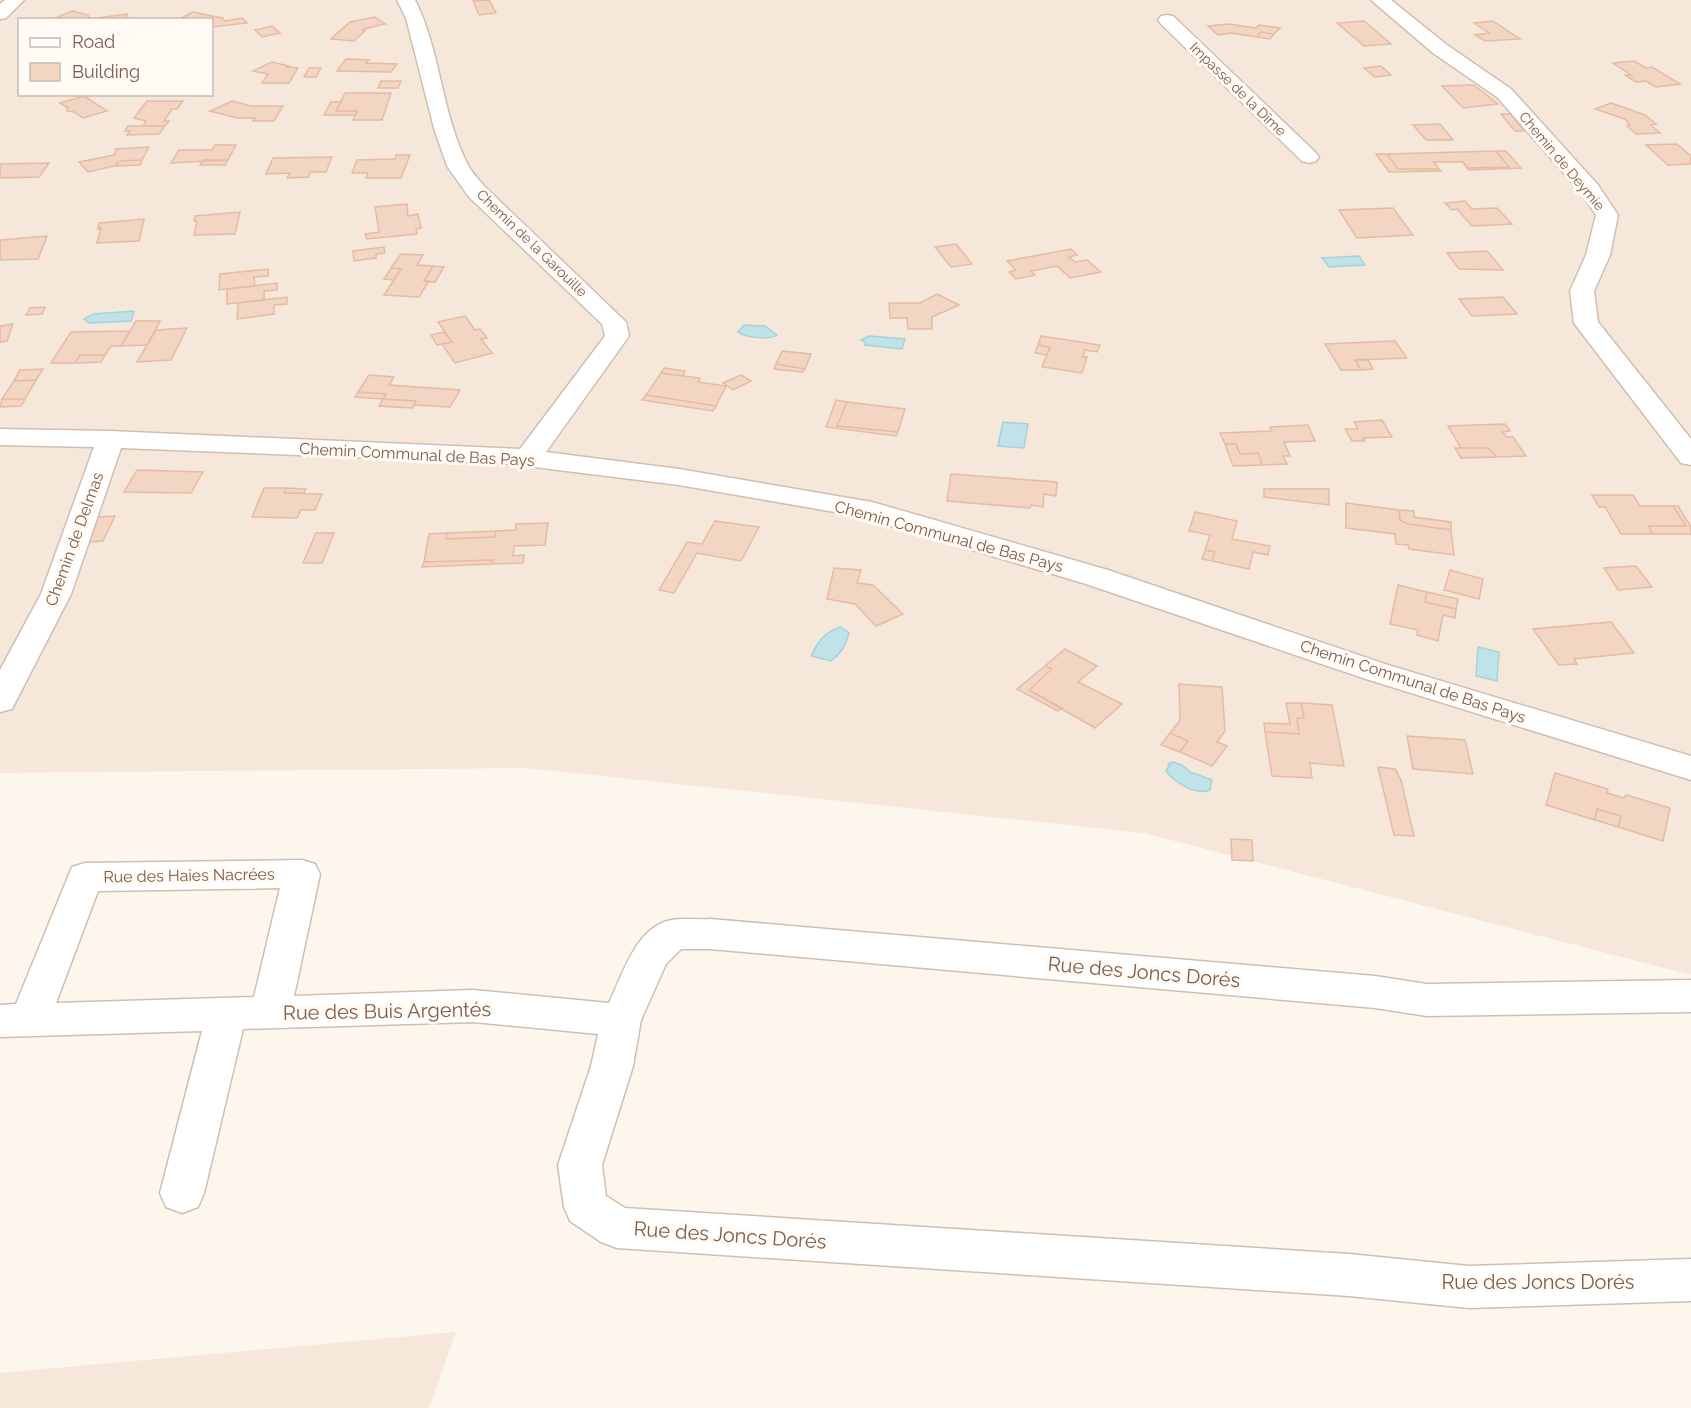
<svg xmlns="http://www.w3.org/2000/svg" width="1691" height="1408" font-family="Raleway,sans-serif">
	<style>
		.residential { fill: #f5e8da; fill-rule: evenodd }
		.water { fill: #bfe3e8; stroke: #a5d3da; stroke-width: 1.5 }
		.building { fill: #f3d5c3; stroke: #e6bba3; stroke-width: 1.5 }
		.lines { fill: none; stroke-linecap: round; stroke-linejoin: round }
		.minor-casing { stroke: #d1beb0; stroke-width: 3 }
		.minor { fill: #fff; fill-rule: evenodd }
		.labels { text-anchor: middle; stroke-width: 6; stroke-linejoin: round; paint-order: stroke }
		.far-street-label { font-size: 14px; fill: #7a5c4d; stroke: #fffaf3 }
		.street-label { font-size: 16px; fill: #7a5c4d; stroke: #fffaf3 }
		.near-street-label { font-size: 20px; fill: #7a5c4d; stroke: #fffaf3 }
	</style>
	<rect width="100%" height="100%" fill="#fdf6ec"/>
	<path class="residential" d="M0 0H1691V975L1144 833 526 768 0 773ZM20 20H212V94H20Z
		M456 1332 429 1408H0V1373Z"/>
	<path class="water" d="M1359 256 1365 265 1329 267 1322 258Z
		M134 311 131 321 89 323 84 319 93 314Z
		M744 325 765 326 777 335C770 340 745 338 738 332Z
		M869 336 905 339 902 349 865 345 866 343 861 340Z
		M1003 422 1028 424 1024 448 998 446Z
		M841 627 849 633C846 645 841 654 831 661L811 656C818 641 826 631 841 627Z
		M1478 647 1499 652 1497 681 1476 676Z
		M1173 762 1182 765 1190 772 1212 780 1210 790C1196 796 1174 782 1166 771L1169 766 1168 764Z"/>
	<path class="building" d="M489 0 496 13 479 15 473 1Z
		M72 11 88 15 89 19 127 14 128 20 53 19Z
		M193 12 222 18 225 21 242 18 247 23 212 27V20H178Z
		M375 17 385 24 364 29 363 30 365 31 354 41 331 39 350 22Z
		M1364 21 1391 44 1364 46 1337 23Z
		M1493 21 1520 39 1485 41 1475 35 1489 33 1474 23Z
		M1229 24 1256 28 1259 25 1280 28 1274 34 1261 32 1257 37 1231 33 1218 35 1208 26Z
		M272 26 280 33 262 37 255 30Z
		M1261 32 1274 34 1270 39 1257 37Z
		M346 59 369 60 366 63 397 64 391 72 337 71Z
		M1634 61 1646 68 1652 67 1680 84 1656 87 1646 81 1636 82 1625 75H1631L1613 63Z
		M272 62 289 66 286 67 298 68 289 83H262L268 74 253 71Z
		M1381 66 1391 75 1375 77 1364 68Z
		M309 68H321L316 77H304Z
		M381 81H401L398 88H378Z
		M1474 85 1498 104 1463 108 1442 86Z
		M345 93H391L382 120H353L357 111H336Z
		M84 96 107 111 83 118 74 112 67 111 68 108 60 103Z
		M147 101H183L177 109H172L164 121H169L165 126H143L146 121 134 118Z
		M232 101 251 106H283L274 121H253L255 118H237L210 111Z
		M331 102H341L336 111H357L355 115H324Z
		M1611 103 1645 115 1656 124 1651 125 1660 133 1636 134 1627 126 1630 125 1625 119 1595 109Z
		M1501 114H1511L1524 131H1515Z
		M1440 124 1453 140H1426L1413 125Z
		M128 126H165L159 134 127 135 130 131H125Z
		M1677 144 1691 156V164L1668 165 1646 145Z
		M215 145H236L228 160 171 163 179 150H212Z
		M149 147 142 160 121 161 116 163 118 165 88 172 79 162 114 155 116 149Z
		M1496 151 1509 167 1467 168 1463 162H1434L1439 169H1398L1387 154Z
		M1496 151H1506L1521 168 1469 170 1467 168 1509 167Z
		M1376 154H1387L1398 169H1439L1441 171 1389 172Z
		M396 155H410L401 178H366L368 173H352L357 160 395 159Z
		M332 157 326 172H310L309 177 287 178 290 173 266 174 273 158Z
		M142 160 140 165 114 166 118 165 116 163 121 161Z
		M203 160H228L225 165H200Z
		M49 163 39 177 0 178V164Z
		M1465 201 1472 209 1497 208 1512 224 1472 226 1457 209 1452 210 1445 203Z
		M407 204 408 216 418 214 421 228 416 229 417 234 367 239 365 234 379 232 375 207Z
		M1393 208 1413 235 1357 238 1339 210Z
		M240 212 235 234 194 235 197 221H194L195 216Z
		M144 219 139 241 97 243 101 228 98 229 99 223Z
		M47 236 38 259 0 260V240Z
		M956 244 972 264 951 267 935 247Z
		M384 247 385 253 376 254V258L354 261 353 251Z
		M1071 249 1077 255 1069 257 1075 262 1087 260 1101 272 1070 278 1057 266 1031 271 1035 275 1016 279 1009 272 1016 270 1007 261Z
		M1487 251 1503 270 1459 269 1447 253Z
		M401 254 423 255 417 265 433 266 424 281H429L419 297 384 295 401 269 391 268Z
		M433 266 444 267 435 282 424 281Z
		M391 268 401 269 394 280 384 279Z
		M268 269V276L254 277 255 286 219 290 220 274Z
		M277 283V290L264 291V300L227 304V289Z
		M937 294 959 305 932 317V329H908L907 318H890L889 303H920Z
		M287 297V304L274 305V314L237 319 238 303Z
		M1503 297 1517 314 1472 316 1459 299Z
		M45 307 42 314 26 315 30 308Z
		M465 316 475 330 480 329 487 338 481 339 492 353 455 363 442 344 452 342 438 322Z
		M136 321H160L147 345 121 346Z
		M13 324 7 341 0 342V326Z
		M187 328 171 360 137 362 156 330Z
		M130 331 121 346H111L105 355H80L75 363H51L71 332Z
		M444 332 452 342 437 345 431 335Z
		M1041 336 1100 345 1097 352 1085 350 1083 357H1087L1082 373 1042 367 1050 347 1038 345Z
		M1395 341 1407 358 1355 360 1361 370H1341L1325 344Z
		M1038 345 1050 347 1047 355 1035 353Z
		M782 351 811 354 805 369 776 364Z
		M80 355H105L101 362 75 363Z
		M1355 360H1368L1373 369 1361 370Z
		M776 364 805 369 803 372 774 369Z
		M664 368 685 371 683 376 661 373Z
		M43 369 36 380 14 381 20 370Z
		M661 373 700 378 698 382 726 386 716 406 646 395Z
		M369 375 394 377 389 385 460 390 450 407 414 405 416 401 383 399 386 394 358 392Z
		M741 375 751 381 733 390 723 383Z
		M36 380 25 399H2L14 381Z
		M358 392 386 394 383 399 355 397Z
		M646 395 716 406 713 411 642 400Z
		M2 399H25L21 406 0 407Z
		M383 399 416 401 413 408 379 406Z
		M836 400 847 402 837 426 898 432 896 436 826 427Z
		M847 402 905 409 898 432 837 426Z
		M1382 420 1392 437 1363 438 1365 441H1352L1345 429H1358L1354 422Z
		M1505 424 1510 431 1502 432 1507 437H1513L1526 456 1497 457 1488 448H1461L1448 426Z
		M1308 425 1315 441 1284 442 1290 456H1283L1287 464 1262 465 1258 453 1240 454 1236 444H1225L1220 433 1272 431 1270 427Z
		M1225 444H1236L1240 454 1258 453 1262 465 1233 466Z
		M1455 448H1488L1497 457 1461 458Z
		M137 470 203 472 191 493 124 492Z
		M951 474 1057 482 1056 496 1044 494 1043 507 1031 505 1030 508 947 501Z
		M264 488H287L284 493 322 494 315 510H301L297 518 252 517Z
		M287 488 306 489 304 493H284Z
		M1264 489H1329V505L1264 497Z
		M1592 495H1633L1640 506H1673L1686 526H1648L1653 534H1621L1605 507H1599Z
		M1346 503 1399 510 1400 520 1408 524 1451 530 1454 555 1409 549 1408 545 1396 544 1395 534 1346 528Z
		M1673 506H1678L1691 527V534H1653L1648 526H1686Z
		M1399 510 1414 511V517L1451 522V530L1408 524 1400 520Z
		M1195 512 1237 521 1232 539 1270 546 1268 555 1253 552 1249 569 1212 561 1215 552 1205 550 1210 535 1189 531Z
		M115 516 103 541 88 542 97 517Z
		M715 521 759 527 741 561 697 553 674 593 659 590 687 542 702 544Z
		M548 523 545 545 514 546 513 556 524 555 523 563 492 564 493 560 424 562 429 534 447 533 446 539 495 537 496 531 516 530V524Z
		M496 531 495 537 446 539 447 533Z
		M316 533H334L322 563H303Z
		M1205 550 1215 552 1212 561 1202 559Z
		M493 560 492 564 422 567 424 562Z
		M1636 566 1652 587 1618 590 1604 568Z
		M834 568 861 570 857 583 873 585 903 614 876 626 855 604 827 599Z
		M1450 570 1483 579 1479 599 1444 590Z
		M1398 585 1427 592 1425 602 1456 609 1455 618 1443 615 1438 641 1417 635 1418 630 1390 624Z
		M1427 592 1458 599 1456 609 1425 602Z
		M1611 622 1634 653 1574 659 1577 664 1559 665 1533 629Z
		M1065 649 1097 666 1078 682 1122 704 1095 728 1029 690 1052 669 1045 666Z
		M1045 666 1052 669 1029 690 1062 708 1058 711 1017 689Z
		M1179 684 1222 687 1225 731 1217 742 1227 746 1212 766 1180 752 1188 741 1170 733 1180 720Z
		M1286 703H1301L1304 718H1297L1299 734 1265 732 1264 723 1290 724Z
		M1301 703 1332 705 1344 766 1310 763 1312 778 1272 776 1265 732 1299 734 1297 718H1304Z
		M1170 733 1188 741 1180 752 1161 745Z
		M1407 736 1465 740 1473 774 1413 769Z
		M1378 767 1395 769 1401 780 1414 836 1394 835Z
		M1555 773 1608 789 1607 793 1624 798 1626 795 1670 808 1663 841 1618 827 1621 816 1597 809 1595 820 1546 805Z
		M1597 809 1621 816 1618 827 1595 820Z
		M1231 839 1252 840 1253 861 1232 860Z"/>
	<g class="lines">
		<defs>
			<path id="minor" d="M5 0H24L6 18 0 19V4Z
				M397 0H415C441 51 441 113 468 165 472 173 479 180 485 187L626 322 629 336 546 452 679 469 872 502 1108 570 1388 665 1691 756V780L1366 679 1086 584 858 516 679 485 503 463 121 448 71 594 16 701 12 709 0 712V670L41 594 94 447 0 445V429L110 431 520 449 605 336 602 324 469 197 447 166 434 128 406 18Z
				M1371 0H1391L1447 45 1511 89 1598 185 1618 215 1610 255 1594 291 1598 322 1691 439V465L1681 463 1574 323 1570 291 1586 255 1596 215 1582 194 1497 97 1433 53Z
				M1167 15 1173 16 1316 153 1319 157 1316 161 1309 163 1302 161 1161 24 1158 20 1161 16Z
				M302 860 315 864 320 874 294 996 473 990 609 1003C623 974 636 926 672 920 684 918 698 920 710 919L1375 976 1427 984 1691 980V1012L1427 1016 1375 1008 710 949H681L666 964 641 1020 633 1066 602 1165 606 1196 625 1208 1349 1254 1469 1266 1691 1259V1301L1469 1308 1349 1296 617 1248 601 1242 570 1221 564 1207 558 1165 591 1066 598 1034 473 1022 243 1029 204 1193 198 1207 182 1213 166 1207 160 1193 202 1031 0 1037V1005L16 1004 72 867 85 863ZM280 888 254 997 56 1003 98 891Z"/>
		</defs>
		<use href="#minor" class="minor-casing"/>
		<use href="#minor" class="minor"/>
	</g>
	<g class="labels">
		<g class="far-street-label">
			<text transform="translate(1238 89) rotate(44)" y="5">Impasse de la Dîme</text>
			<text transform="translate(1562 161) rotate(50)" y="5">Chemin de Deymie</text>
			<text transform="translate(532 243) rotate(44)" y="5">Chemin de la Garouille</text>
		</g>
		<g class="street-label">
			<text transform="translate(417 454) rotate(3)" y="6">Chemin Communal de Bas Pays</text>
			<text transform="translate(949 536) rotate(15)" y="6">Chemin Communal de Bas Pays</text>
			<text transform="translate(74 539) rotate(-70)" y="6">Chemin de Delmas</text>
			<text transform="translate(1413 681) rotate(18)" y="6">Chemin Communal de Bas Pays</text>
			<text transform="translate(189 875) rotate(-1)" y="6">Rue des Haies Nacrées</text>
		</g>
		<g class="near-street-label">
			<text transform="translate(1144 972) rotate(5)" y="7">Rue des Joncs Dorés</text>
			<text transform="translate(387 1011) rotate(-1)" y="7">Rue des Buis Argentés</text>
			<text transform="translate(730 1235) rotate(4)" y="7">Rue des Joncs Dorés</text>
			<text x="1538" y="1289">Rue des Joncs Dorés</text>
		</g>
	</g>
	<rect x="18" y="18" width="195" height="78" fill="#fffaf3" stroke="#cabbb1" stroke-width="1.5"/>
	<rect x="30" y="38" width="30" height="9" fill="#ffffff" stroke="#cabbb1" stroke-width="1.5"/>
	<text x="72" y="48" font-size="18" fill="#7a5c4d">Road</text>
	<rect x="30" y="63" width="30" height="18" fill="#f3d5c3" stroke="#cabbb1" stroke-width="1.5"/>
	<text x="72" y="78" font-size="18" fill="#7a5c4d">Building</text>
</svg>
